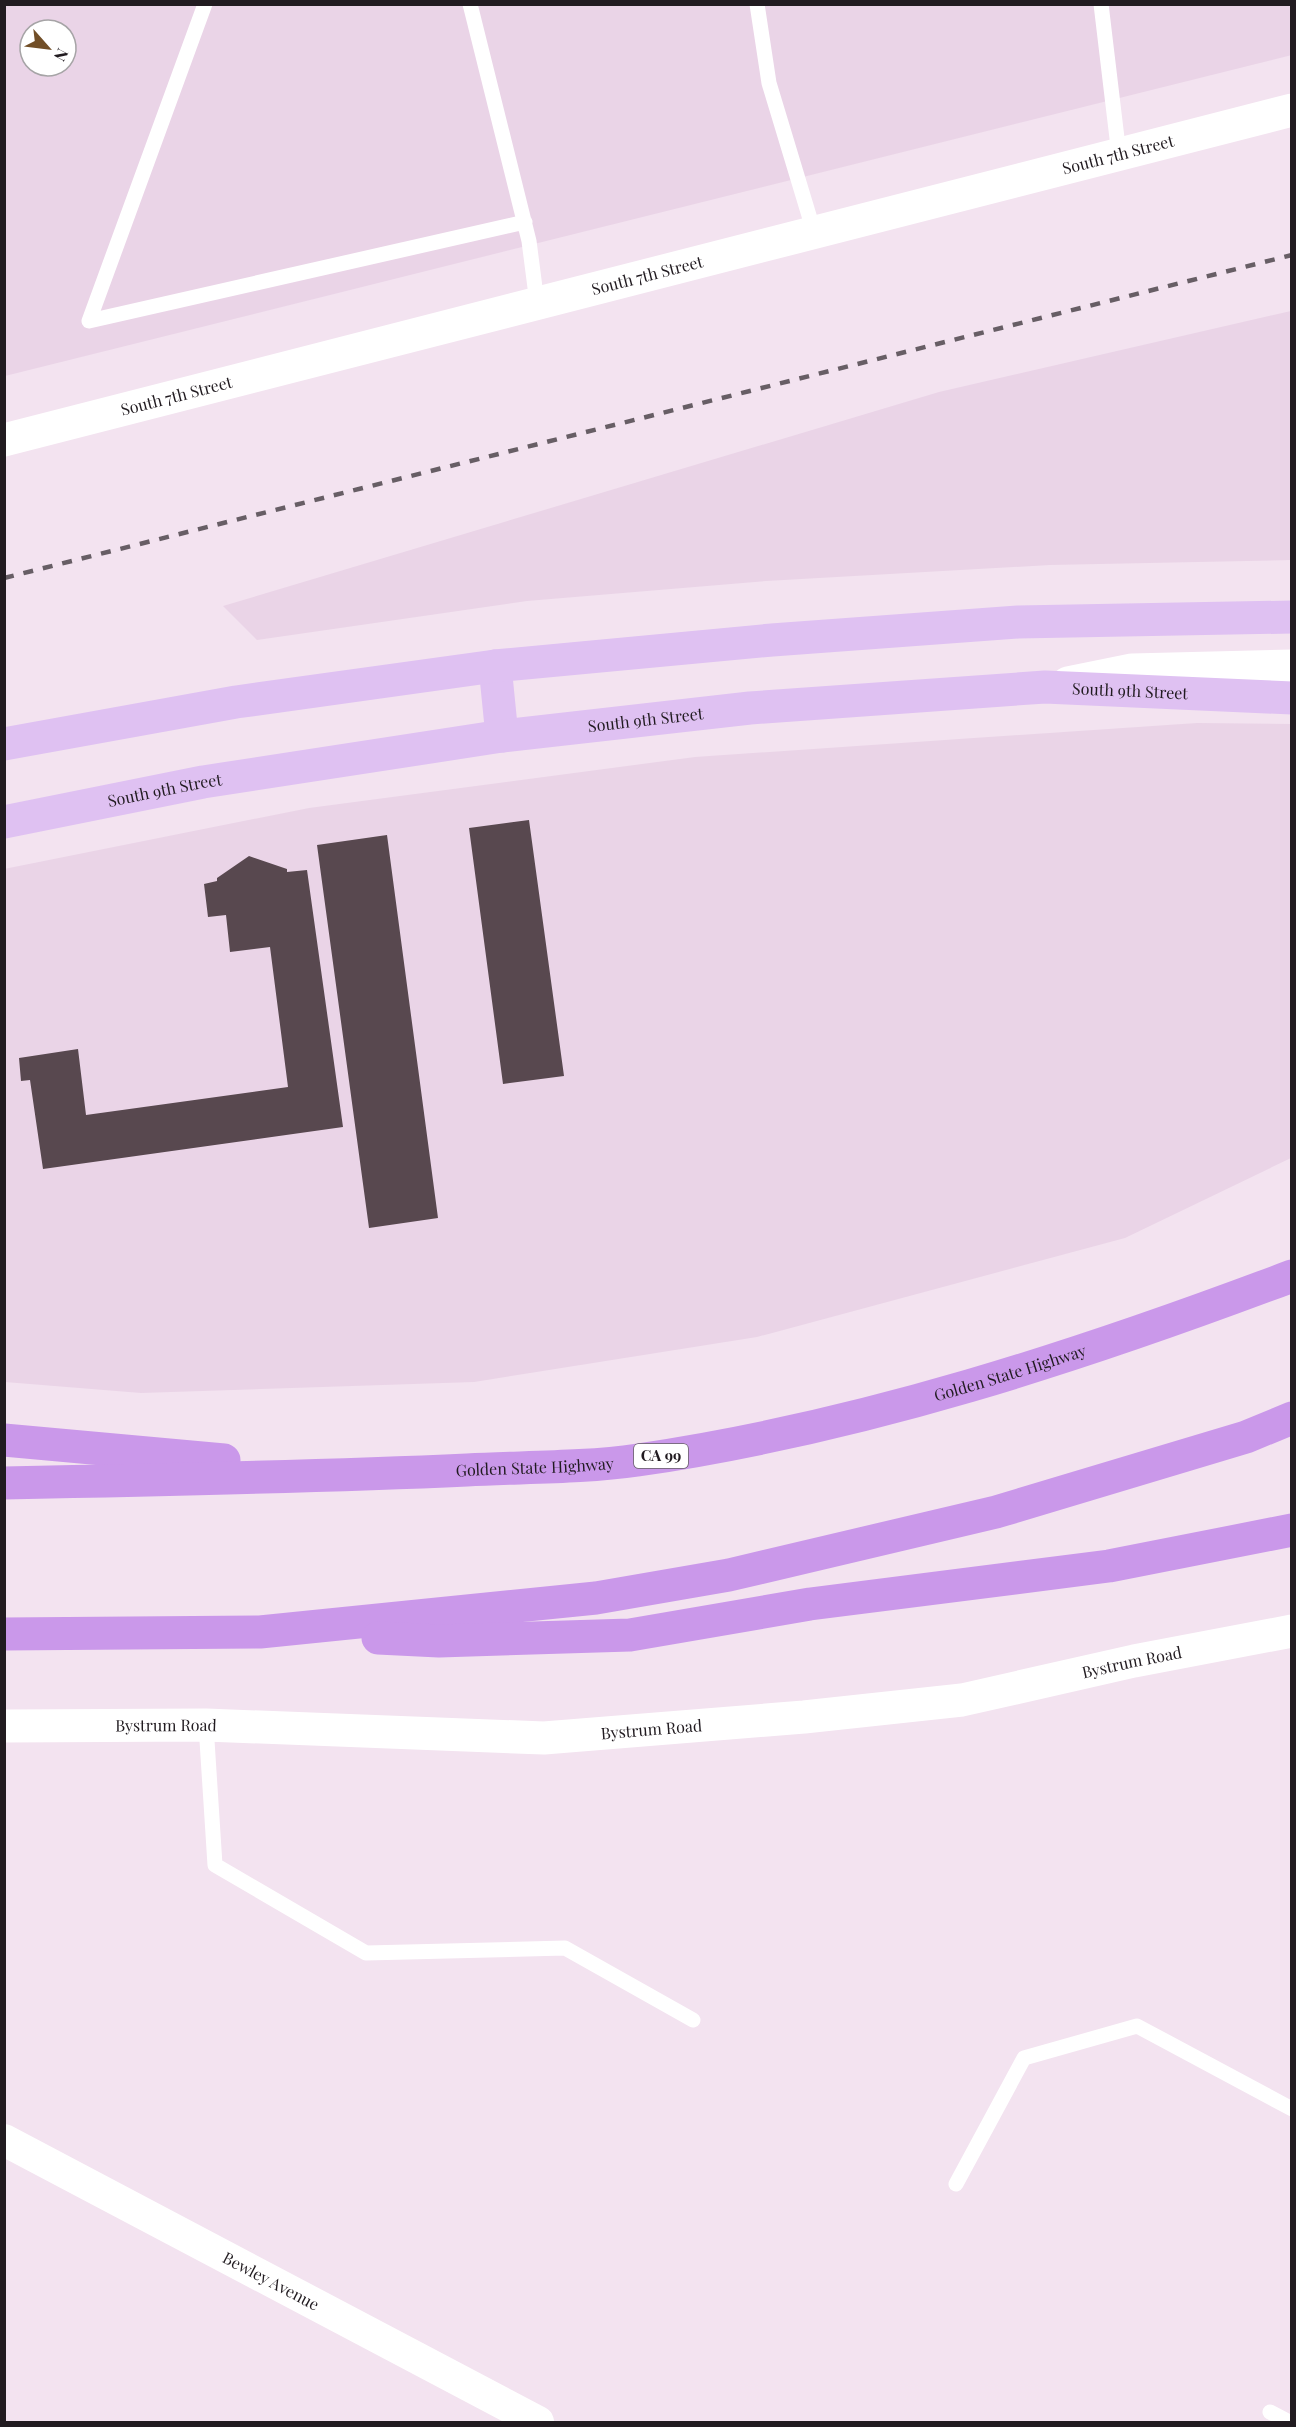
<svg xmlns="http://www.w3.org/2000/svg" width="1296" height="2427" font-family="'Playfair Display',serif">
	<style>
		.built { fill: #ead4e7; fill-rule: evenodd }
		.building { fill: #58484f }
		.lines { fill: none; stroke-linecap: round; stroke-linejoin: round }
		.service { stroke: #fff; stroke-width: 15 }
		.minor { stroke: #fff; stroke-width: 32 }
		.tertiary { stroke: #fff; stroke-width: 33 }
		.primary { stroke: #dfc1f2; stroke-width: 33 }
		.motorway { stroke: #ca98ea; stroke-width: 33 }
		.rail { stroke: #675e65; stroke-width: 4.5; stroke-dasharray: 10 10; stroke-linecap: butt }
		.labels { text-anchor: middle; stroke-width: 6; stroke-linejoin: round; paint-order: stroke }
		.shield { fill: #fff; stroke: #645f63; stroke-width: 1.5 }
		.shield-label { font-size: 15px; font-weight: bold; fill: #211b20 }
		.street-label { font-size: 16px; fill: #211b20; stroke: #fff }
	</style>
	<rect width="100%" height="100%" fill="#f3e3f0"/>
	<path class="built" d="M1291 4 1292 55 5 376 4 5ZM30 30H66V66H30Z
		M1291 311V560L1050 565 766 581 527 601 257 640 223 606 939 392Z
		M1197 723 1291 724V1158L1125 1238 757 1337 474 1382 141 1393 5 1382 4 869 309 808 695 757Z"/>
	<path class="building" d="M529 820 564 1076 503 1084 469 828Z
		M387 835 438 1218 369 1228 317 845Z
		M249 856 287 869V872L307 870 343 1127 43 1169 30 1080 21 1081 19 1058 78 1049 86 1115 288 1087 270 947 230 952 226 915 208 917 204 884 217 881V878Z"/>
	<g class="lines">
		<path class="service" d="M205 4 89 321 525 222
			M470 4 529 241 537 303
			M757 4 769 83 814 232
			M1101 4 1119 155
			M206 1725 215 1865 366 1953 565 1948 693 2020
			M956 2184 1024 2058 1137 2026 1292 2109
			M1270 2412 1289 2422"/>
		<path class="minor" id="s1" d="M4 2140 538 2422"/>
		<g class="tertiary">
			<path id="s2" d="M4 440 1292 110"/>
			<path d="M1068 683 1132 670 1292 666"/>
			<path id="s3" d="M4 1726 206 1725 544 1738 804 1717 962 1700 1134 1661 1292 1631"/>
		</g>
		<g class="primary">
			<path d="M495 666 502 736"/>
			<path d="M4 744 236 702 495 666 772 640 1018 622 1292 617"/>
			<path id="s4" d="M4 822 203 782 502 736 750 708 1045 687 1292 698"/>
		</g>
		<g class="motorway">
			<path d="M4 1440 224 1460"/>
			<path id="s5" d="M4 1483C159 1480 313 1477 467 1470 522 1467 583 1468 638 1460 863 1427 1080 1356 1292 1276"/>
			<path d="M4 1634 260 1632 596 1598 729 1575 996 1512 1246 1437 1292 1418"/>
			<path d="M378 1638 439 1641 630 1635 810 1604 1109 1566 1292 1530"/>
		</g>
		<path class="rail" d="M4 578 1292 255"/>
	</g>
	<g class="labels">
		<rect class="shield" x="634" y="1444" width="54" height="24" rx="4.5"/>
		<g class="shield-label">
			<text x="661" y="1461">CA 99</text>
		</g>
		<g class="street-label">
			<text dy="6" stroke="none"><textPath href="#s2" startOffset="1150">South 7th Street</textPath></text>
			<text dy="6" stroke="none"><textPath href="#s2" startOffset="664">South 7th Street</textPath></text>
			<text dy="6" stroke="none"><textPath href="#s2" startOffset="178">South 7th Street</textPath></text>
			<text dy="6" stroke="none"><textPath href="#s4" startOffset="1136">South 9th Street</textPath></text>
			<text dy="6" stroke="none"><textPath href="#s4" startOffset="650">South 9th Street</textPath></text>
			<text dy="6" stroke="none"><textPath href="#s4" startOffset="164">South 9th Street</textPath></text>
			<text dy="6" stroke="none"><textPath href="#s5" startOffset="1017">Golden State Highway</textPath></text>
			<text dy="6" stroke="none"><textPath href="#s5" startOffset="531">Golden State Highway</textPath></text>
			<text dy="6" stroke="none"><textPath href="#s3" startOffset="1134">Bystrum Road</textPath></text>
			<text dy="6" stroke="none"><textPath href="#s3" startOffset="162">Bystrum Road</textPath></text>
			<text dy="6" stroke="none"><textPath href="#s3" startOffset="648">Bystrum Road</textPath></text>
			<text dy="6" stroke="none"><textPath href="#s1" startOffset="302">Bewley Avenue</textPath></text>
		</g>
	</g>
	<rect width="1296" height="2427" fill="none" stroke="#211b20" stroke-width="12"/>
	<g transform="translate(48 48) rotate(118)"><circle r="28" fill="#ffffff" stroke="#a6a4a6" stroke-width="1.5"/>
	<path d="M0-4.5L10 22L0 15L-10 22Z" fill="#714e27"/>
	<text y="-9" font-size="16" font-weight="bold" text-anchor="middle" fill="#211b20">N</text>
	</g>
</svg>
